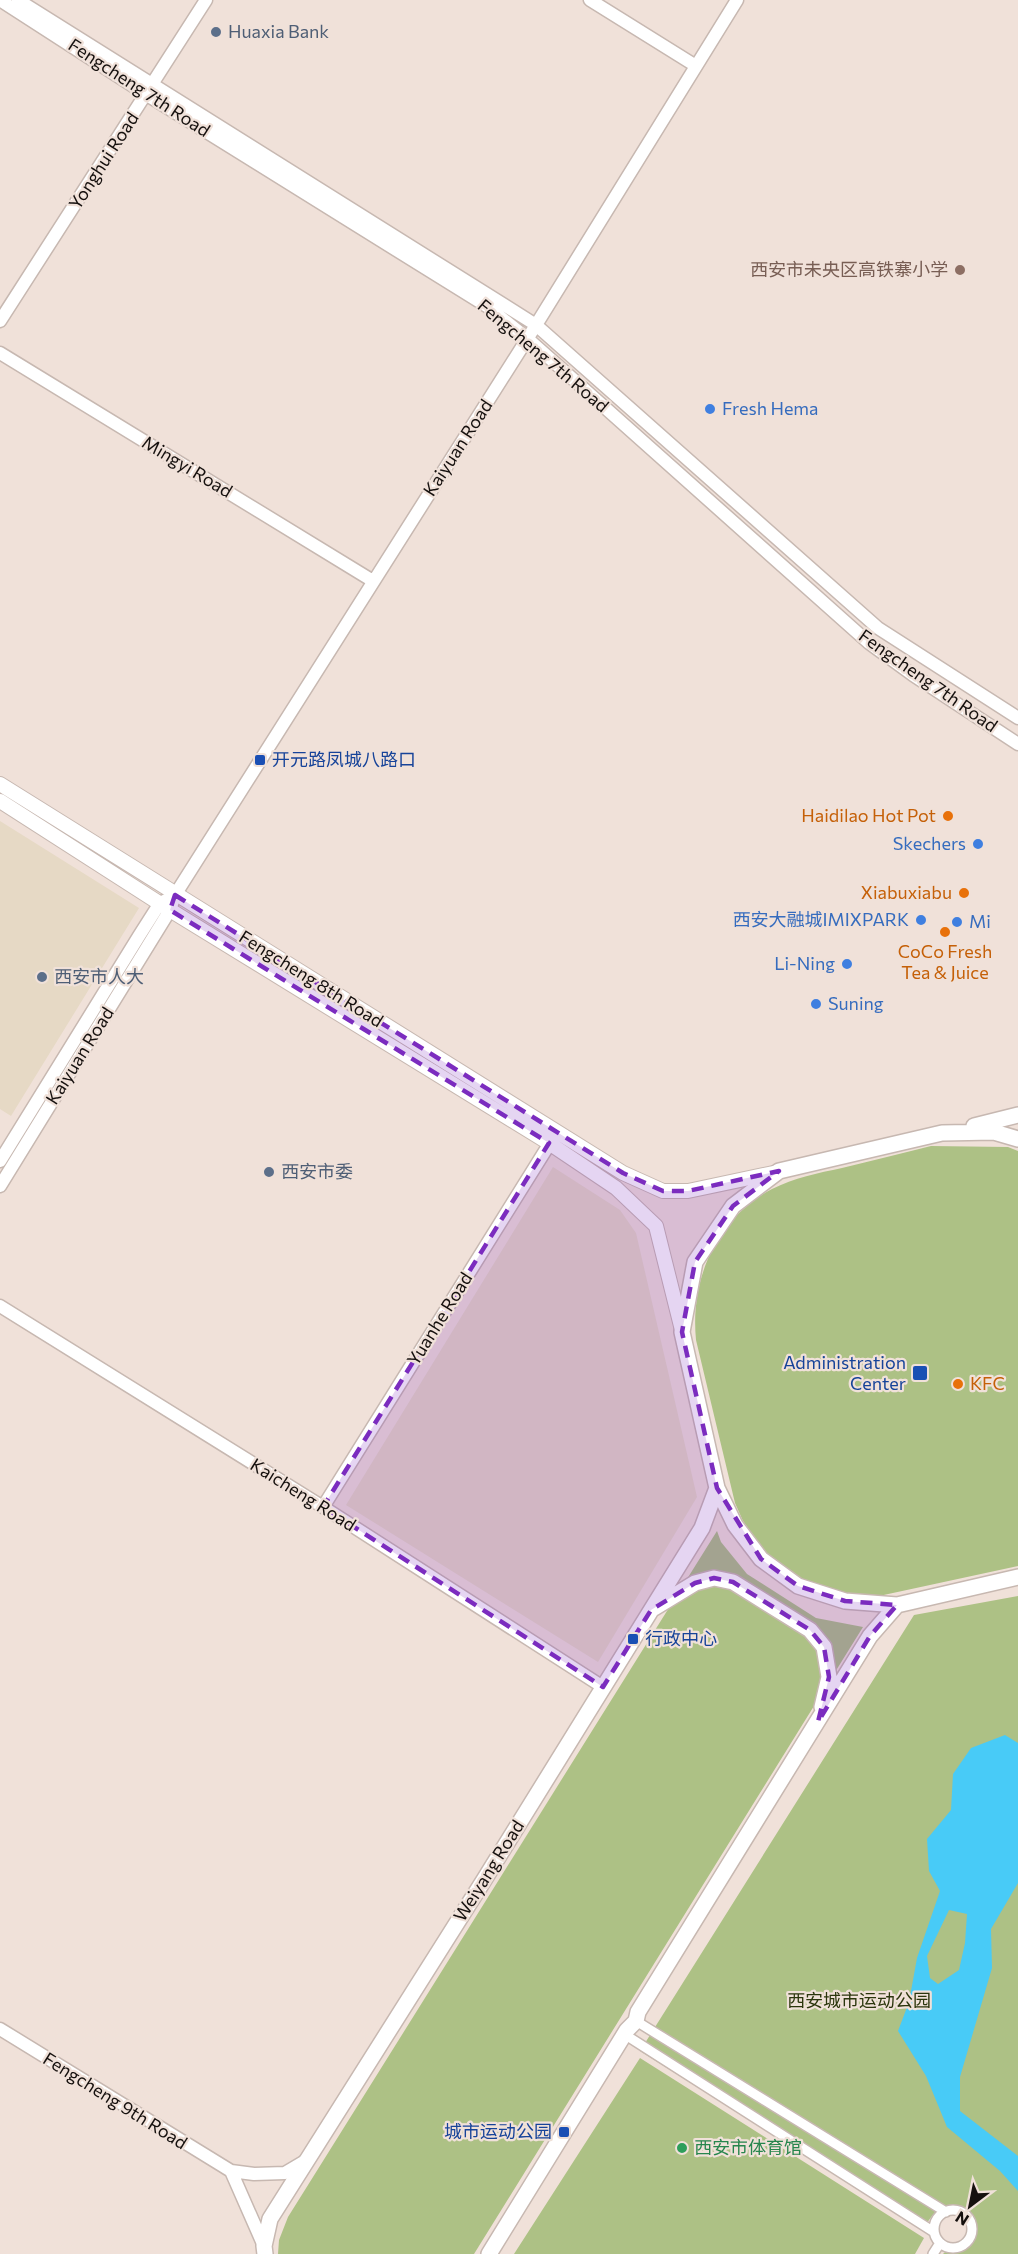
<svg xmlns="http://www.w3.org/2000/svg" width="1018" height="2254" font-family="Commissioner,'Noto Sans SC',sans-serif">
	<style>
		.commercial { fill: #e6d9c5 }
		.green { fill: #adc185 }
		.water { fill: #48cbf7; fill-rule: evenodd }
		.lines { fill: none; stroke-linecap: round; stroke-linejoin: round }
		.minor-casing { stroke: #c7b8b1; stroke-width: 12 }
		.tertiary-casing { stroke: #c7b8b1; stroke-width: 15 }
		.secondary-casing { stroke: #c7b8b1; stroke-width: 16 }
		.primary-casing { stroke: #c7b8b1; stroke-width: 18 }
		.minor { stroke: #fff; stroke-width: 9 }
		.tertiary { stroke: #fff; stroke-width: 12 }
		.secondary { stroke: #fff; stroke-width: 14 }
		.primary { stroke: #fff; stroke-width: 15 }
		.marked { fill: #7b2cbf; fill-opacity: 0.2; stroke: #7b2cbf; stroke-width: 4.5; stroke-dasharray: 12 8; stroke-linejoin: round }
		.service-dot { fill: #5c6f8a; stroke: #f0e1d9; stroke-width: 2 }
		.education-dot { fill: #8d6e63; stroke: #f0e1d9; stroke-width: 2 }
		.shop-dot { fill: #3f7fe0; stroke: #f0e1d9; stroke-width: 2 }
		.transit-dot { fill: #1a4fb4; stroke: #f0e1d9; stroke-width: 2 }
		.food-dot { fill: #e8710a; stroke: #f0e1d9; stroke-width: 2 }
		.leisure-dot { fill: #2e9e5b; stroke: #f0e1d9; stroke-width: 2 }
		.labels { text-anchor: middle; stroke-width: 4.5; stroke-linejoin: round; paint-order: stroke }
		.service-label { font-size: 18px; fill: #4e5e75; stroke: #f0e1d9; text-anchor: start }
		.street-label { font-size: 18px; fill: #15100e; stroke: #f0e1d9 }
		.education-label { font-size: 18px; fill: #785e54; stroke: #f0e1d9; text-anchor: end }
		.shop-label { font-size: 18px; fill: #366cbe; stroke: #f0e1d9; text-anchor: start }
		.transit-label { font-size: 18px; fill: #164399; stroke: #f0e1d9; text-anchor: start }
		.food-label { font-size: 18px; fill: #c56008; stroke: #f0e1d9; text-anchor: end }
		.park-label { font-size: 18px; fill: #2b360d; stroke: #f0e1d9 }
		.leisure-label { font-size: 18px; fill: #27864d; stroke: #f0e1d9; text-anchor: start }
	</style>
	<rect width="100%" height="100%" fill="#f0e1d9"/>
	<path class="commercial" d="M0 821 139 908 11 1116 0 1109Z
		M553 1167 620 1210 636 1233 697 1497 598 1662 346 1505Z"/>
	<path class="green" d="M931 1146 1008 1147 1018 1151V1566L879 1596 854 1595 834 1591 798 1577 770 1557 758 1542 743 1521 735 1503 696 1340C690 1279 716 1219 772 1189 794 1178 818 1173 842 1168 872 1161 902 1153 931 1146Z
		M717 1531 721 1542 747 1574 816 1618 863 1627 474 2254H278L279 2240 288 2217Z
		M1018 1596V2254H943L945 2252C961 2252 967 2248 977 2235 975 2215 959 2198 938 2211 932 2214 927 2223 923 2229L640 2051 914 1615Z
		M640 2058 924 2238 915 2254H514Z"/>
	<path class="water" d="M1005 1735 1018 1743V1883L991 1929 992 1968 960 2077V2111L1018 2156V2191L1000 2171 947 2127 926 2076 898 2031 909 2002 917 1958 940 1891 929 1871 927 1839 951 1810 953 1774 971 1748ZM949 1910 967 1914 965 1943 959 1970 938 1984 930 1978 927 1956Z"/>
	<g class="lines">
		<defs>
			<path id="minor" d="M636 2021 946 2212
				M624 2034 934 2232
				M934 2229a19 19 0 1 1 38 0a19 19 0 1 1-38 0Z
				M933 2254 940 2243"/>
			<path id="tertiary" d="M0 0 147 95 488 307 528 339 869 643 913 675 1018 744
				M18 0 536 325 878 628 1018 718
				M590 0 696 66
				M0 321 206 0
				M0 353 373 581
				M0 1161 139 936 160 903 166 900
				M0 1186 170 910 175 895 536 325 737 0
				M0 1306 323 1507 603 1687
				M323 1507 555 1135
				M0 2029 231 2171 264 2246
				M231 2171 254 2174 285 2173 307 2160"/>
			<path id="secondary" d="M0 784 623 1173 663 1191H688L778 1172
				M0 801 170 910 549 1143 616 1188 656 1226 682 1330"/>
			<path id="primary" d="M974 1126 1018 1115
				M1018 1139 994 1132 942 1133 779 1171 733 1206 695 1262 682 1332 717 1488 735 1525 761 1559 798 1586 845 1601 897 1605 1018 1577
				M654 1608 695 1583 714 1578 733 1582 810 1630 824 1647 829 1677 822 1707
				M265 2254 264 2246 270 2219 484 1880 702 1528 717 1488
				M489 2254 627 2030 636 2021 638 2012 870 1636 897 1605"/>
		</defs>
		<use href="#minor" class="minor-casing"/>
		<use href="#tertiary" class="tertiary-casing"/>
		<use href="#secondary" class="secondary-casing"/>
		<use href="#primary" class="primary-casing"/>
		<use href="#minor" class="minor"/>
		<use href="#tertiary" class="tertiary"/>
		<use href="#secondary" class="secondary"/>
		<use href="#primary" class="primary"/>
	</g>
	<path class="marked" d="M175 895 623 1173 663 1191H688L779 1171 733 1206 695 1262 682 1332 717 1488 761 1559 798 1586 845 1601 897 1605 870 1636 818 1722 829 1677 824 1647 810 1630 733 1582 714 1578 695 1583 651 1610 603 1687 323 1507 549 1143 170 910Z"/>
	<g class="service-dot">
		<circle cx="216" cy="32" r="6"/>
		<circle cx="42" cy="977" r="6"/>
		<circle cx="269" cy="1172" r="6"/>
	</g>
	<circle class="education-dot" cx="960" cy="270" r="6"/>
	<g class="shop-dot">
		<circle cx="710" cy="409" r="6"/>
		<circle cx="978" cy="844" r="6"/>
		<circle cx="921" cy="920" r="6"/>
		<circle cx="957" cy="922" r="6"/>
		<circle cx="847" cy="964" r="6"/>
		<circle cx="816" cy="1004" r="6"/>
	</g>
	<g class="transit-dot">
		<rect x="254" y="754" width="12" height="12" rx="3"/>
		<rect x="912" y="1365" width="16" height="16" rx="3"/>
		<rect x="627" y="1633" width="12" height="12" rx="3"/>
		<rect x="558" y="2126" width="12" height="12" rx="3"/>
	</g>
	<g class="food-dot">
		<circle cx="948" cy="816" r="6"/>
		<circle cx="964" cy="893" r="6"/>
		<circle cx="945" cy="932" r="6"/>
		<circle cx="958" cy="1384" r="6"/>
	</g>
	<circle class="leisure-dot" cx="682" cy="2148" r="6"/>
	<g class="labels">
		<g class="service-label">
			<text x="228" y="38">Huaxia Bank</text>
			<text x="54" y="983">西安市人大</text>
			<text x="281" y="1178">西安市委</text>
		</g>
		<g class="street-label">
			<text transform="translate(139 88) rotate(33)" y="6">Fengcheng 7th Road</text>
			<text transform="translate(104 161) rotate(-57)" y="6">Yonghui Road</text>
			<text transform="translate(543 356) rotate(40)" y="6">Fengcheng 7th Road</text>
			<text transform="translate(458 448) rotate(-57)" y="6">Kaiyuan Road</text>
			<text transform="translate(187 467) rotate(31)" y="6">Mingyi Road</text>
			<text transform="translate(928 681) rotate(35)" y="6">Fengcheng 7th Road</text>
			<text transform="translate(311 979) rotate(32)" y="6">Fengcheng 8th Road</text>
			<text transform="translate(80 1056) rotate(-58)" y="6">Kaiyuan Road</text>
			<text transform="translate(440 1319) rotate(-58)" y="6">Yuanhe Road</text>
			<text transform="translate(303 1495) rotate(32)" y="6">Kaicheng Road</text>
			<text transform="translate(489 1871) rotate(-58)" y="6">Weiyang Road</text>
			<text transform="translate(115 2101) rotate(32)" y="6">Fengcheng 9th Road</text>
		</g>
		<g class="education-label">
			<text x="948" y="276">西安市未央区高铁寨小学</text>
		</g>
		<g class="shop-label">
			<text x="722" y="415">Fresh Hema</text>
			<text x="966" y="850" text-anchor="end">Skechers</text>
			<text x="909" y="926" text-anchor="end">西安大融城IMIXPARK</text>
			<text x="969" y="928">Mi</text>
			<text x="835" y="970" text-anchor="end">Li-Ning</text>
			<text x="828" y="1010">Suning</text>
		</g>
		<g class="transit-label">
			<text x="272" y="766">开元路凤城八路口</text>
			<text x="906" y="1369" text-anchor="end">Administration<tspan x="906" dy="21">Center</tspan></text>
			<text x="645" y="1645">行政中心</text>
			<text x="552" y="2138" text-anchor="end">城市运动公园</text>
		</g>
		<g class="food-label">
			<text x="936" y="822">Haidilao Hot Pot</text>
			<text x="952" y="899">Xiabuxiabu</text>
			<text x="945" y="958" text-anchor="middle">CoCo Fresh<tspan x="945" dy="21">Tea &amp; Juice</tspan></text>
			<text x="970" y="1390" text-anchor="start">KFC</text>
		</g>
		<g class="park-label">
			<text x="859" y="2007">西安城市运动公园</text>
		</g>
		<g class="leisure-label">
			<text x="694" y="2154">西安市体育馆</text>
		</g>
	</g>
	<g transform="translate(970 2206) rotate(212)" stroke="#f0e1d9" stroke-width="4.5" paint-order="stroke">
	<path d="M0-4.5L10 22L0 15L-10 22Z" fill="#15100e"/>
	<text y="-9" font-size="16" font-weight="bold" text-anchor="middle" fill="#15100e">N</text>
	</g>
</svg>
